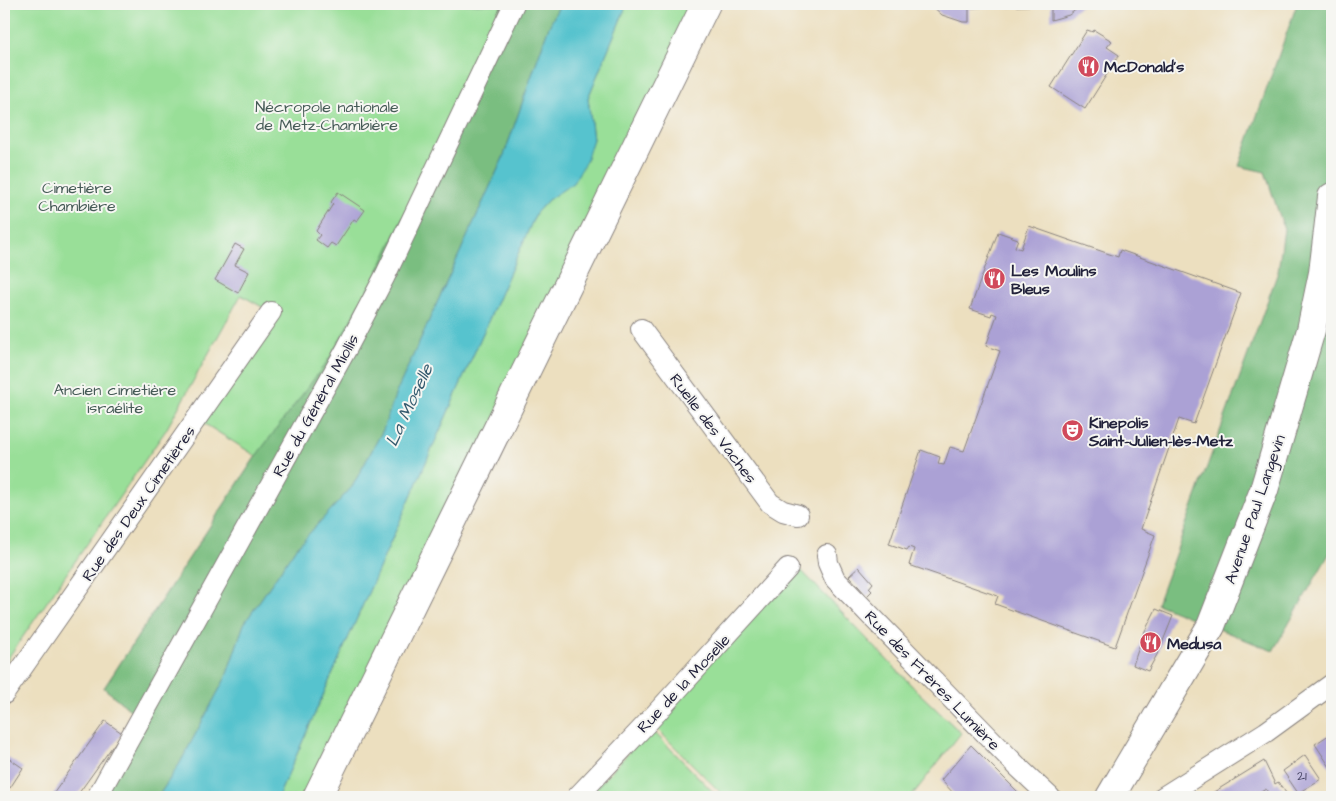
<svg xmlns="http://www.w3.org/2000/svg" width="1336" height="801" font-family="'Architects Daughter',sans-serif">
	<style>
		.green { fill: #99df98; stroke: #5e806a }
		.forest { fill: #7abe80; stroke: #4e705e }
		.water { fill: #56c3ce; stroke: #3c7284 }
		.building { fill: #aba1d5 }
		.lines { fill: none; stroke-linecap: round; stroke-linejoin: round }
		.minor-casing { stroke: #87807d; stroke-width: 22 }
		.secondary-casing { stroke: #87807d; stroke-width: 30 }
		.minor { stroke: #fff; stroke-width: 20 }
		.secondary { stroke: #fff; stroke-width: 28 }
		.labels { text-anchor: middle; stroke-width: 4; stroke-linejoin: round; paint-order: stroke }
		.number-label { font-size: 14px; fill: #444262 }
		.poi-label { font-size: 16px; font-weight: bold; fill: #22223b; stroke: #f6f6f2; text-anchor: start }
		.park-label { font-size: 16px; fill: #465b57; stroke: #f6f6f2 }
		.street-label { font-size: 16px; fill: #22223b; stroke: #f6f6f2 }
		.water-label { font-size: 18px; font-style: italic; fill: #345a6e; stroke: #f6f6f2 }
	</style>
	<rect width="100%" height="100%" fill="#f6f6f2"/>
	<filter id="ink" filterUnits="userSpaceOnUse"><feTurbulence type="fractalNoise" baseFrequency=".02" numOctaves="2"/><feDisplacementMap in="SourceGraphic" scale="10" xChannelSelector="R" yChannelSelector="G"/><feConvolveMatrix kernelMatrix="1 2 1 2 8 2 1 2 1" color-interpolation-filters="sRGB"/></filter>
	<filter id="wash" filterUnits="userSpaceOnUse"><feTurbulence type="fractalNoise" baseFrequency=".0096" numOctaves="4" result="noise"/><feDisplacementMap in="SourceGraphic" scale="20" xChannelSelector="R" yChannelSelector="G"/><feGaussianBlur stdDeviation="1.12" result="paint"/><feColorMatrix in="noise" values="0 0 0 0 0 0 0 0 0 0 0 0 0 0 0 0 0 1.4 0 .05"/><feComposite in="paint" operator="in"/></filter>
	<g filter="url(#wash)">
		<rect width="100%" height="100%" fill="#ecdfbf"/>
		<path class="green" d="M4 4H560L352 487 295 549 158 797 141 719 104 688 256 456 197 419 271 312 241 295 166 430 4 664Z
			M627 4H706L317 797H278L536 213 548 200 573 182 593 139 588 98Z
			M798 567 917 691 961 733 911 797H725L649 721Z
			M651 729 718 797H587Z"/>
		<path class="forest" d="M502 4H560L548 29 503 158 396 393 383 430 352 487 295 549 244 624 226 677 180 763 158 797H97L141 719 104 688 256 456 329 359 378 272Z
			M1297 4H1332V549L1273 651 1157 604 1278 272 1284 229 1265 172 1239 166Z"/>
		<path class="water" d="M560 4H627L588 98 593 139 586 161 573 183 548 200 536 213 278 797H158L180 763 226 677 244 624 295 549 352 487 383 430 396 393 503 158 548 29Z"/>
		<g id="blocks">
			<path class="building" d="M930 4H1083L1069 15 1051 20V5L969 8V22H963L942 15Z
				M1087 30 1093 32 1094 30 1112 41 1107 47 1119 55 1085 109 1051 87Z
				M338 192 365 210 357 221 354 219 336 246 331 243 327 248 316 240 320 235 316 231 333 204 331 202Z
				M1029 226 1118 257 1120 250 1241 293 1194 424 1179 419 1141 529 1155 535 1115 647 995 604 998 596 909 565 914 549 909 547 907 550 889 544 921 450 940 457 938 464 944 465 950 447 964 451 1000 351 986 346 997 315 992 313 991 316 970 309 998 232 1018 239 1015 247 1021 249Z
				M235 244 244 249 235 265 249 272 238 293 215 280Z
				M859 567 873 583 869 588 872 591 867 596 849 576Z
				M1156 609 1173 616 1159 651 1148 671 1133 665 1143 635Z
				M105 721 122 733 76 797H51Z
				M1332 733V766L1330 767 1315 744Z
				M971 745 1023 797H957L941 780Z
				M4 755 23 768 10 788 4 784Z
				M1305 755 1321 779 1298 793 1283 771Z
				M1264 761 1275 784 1278 782 1289 797H1270L1266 789 1252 797H1211L1209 795Z"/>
		</g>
	</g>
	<g filter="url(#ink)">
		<use href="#blocks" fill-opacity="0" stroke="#87807d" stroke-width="1"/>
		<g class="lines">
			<defs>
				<path id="minor" d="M641 329 770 503 783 511 798 515
					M827 555 828 563 835 579 1018 767 1050 797
					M4 694 271 312
					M97 797 347 348 385 276 514 4
					M577 797 649 721 788 568
					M1163 797 1266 732 1332 684"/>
				<path id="secondary" d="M317 797 706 4
					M1110 797 1211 626 1264 490 1311 330 1323 273 1332 197"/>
			</defs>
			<use href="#minor" class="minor-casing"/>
			<use href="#secondary" class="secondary-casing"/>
			<use href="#minor" class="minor"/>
			<use href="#secondary" class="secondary"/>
		</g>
	</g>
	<defs>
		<symbol id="restaurant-disc" viewBox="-11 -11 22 22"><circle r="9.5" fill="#d1495b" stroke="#f6f6f2"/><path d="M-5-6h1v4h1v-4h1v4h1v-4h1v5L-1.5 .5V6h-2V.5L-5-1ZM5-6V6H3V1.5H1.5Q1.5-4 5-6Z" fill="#fff"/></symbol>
		<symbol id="theatre-disc" viewBox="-11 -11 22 22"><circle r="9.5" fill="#d1495b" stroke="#f6f6f2"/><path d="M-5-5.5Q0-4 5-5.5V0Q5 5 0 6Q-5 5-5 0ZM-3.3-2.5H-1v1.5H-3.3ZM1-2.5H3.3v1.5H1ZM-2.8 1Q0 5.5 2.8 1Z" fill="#fff"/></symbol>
	</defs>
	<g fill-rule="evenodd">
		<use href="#restaurant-disc" x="1076" y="54" width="25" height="25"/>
		<use href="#restaurant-disc" x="982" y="266" width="25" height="25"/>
		<use href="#theatre-disc" x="1060" y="418" width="25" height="25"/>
		<use href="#restaurant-disc" x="1138" y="630" width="25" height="25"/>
	</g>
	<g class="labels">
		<g class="number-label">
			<text x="1302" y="780">21</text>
		</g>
		<g class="poi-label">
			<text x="1104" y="72">McDonald's</text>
			<text x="1011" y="276">Les Moulins<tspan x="1011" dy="18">Bleus</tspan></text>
			<text x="1089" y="428">Kinepolis<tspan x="1089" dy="18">Saint-Julien-lès-Metz</tspan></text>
			<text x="1167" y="649">Medusa</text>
		</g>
		<g class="park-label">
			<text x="327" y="112">Nécropole nationale<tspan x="327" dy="18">de Metz-Chambière</tspan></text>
			<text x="77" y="193">Cimetière<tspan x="77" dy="18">Chambière</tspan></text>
			<text x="115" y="395">Ancien cimetière<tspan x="115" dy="18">israélite</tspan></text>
		</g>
		<g class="street-label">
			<text transform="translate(315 405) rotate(-61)" y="6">Rue du Général Miollis</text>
			<text transform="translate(714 428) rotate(53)" y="6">Ruelle des Vaches</text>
			<text transform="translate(138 503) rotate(-55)" y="6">Rue des Deux Cimetières</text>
			<text transform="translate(1254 509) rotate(-71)" y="6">Avenue Paul Langevin</text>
			<text transform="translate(933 680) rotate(46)" y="6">Rue des Frères Lumière</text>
			<text transform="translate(683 683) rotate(-47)" y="6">Rue de la Moselle</text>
		</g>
		<g class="water-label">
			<text transform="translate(409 405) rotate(-65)" y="6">La Moselle</text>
		</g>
	</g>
	<rect width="1336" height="801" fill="none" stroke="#f6f6f2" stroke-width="20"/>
</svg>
